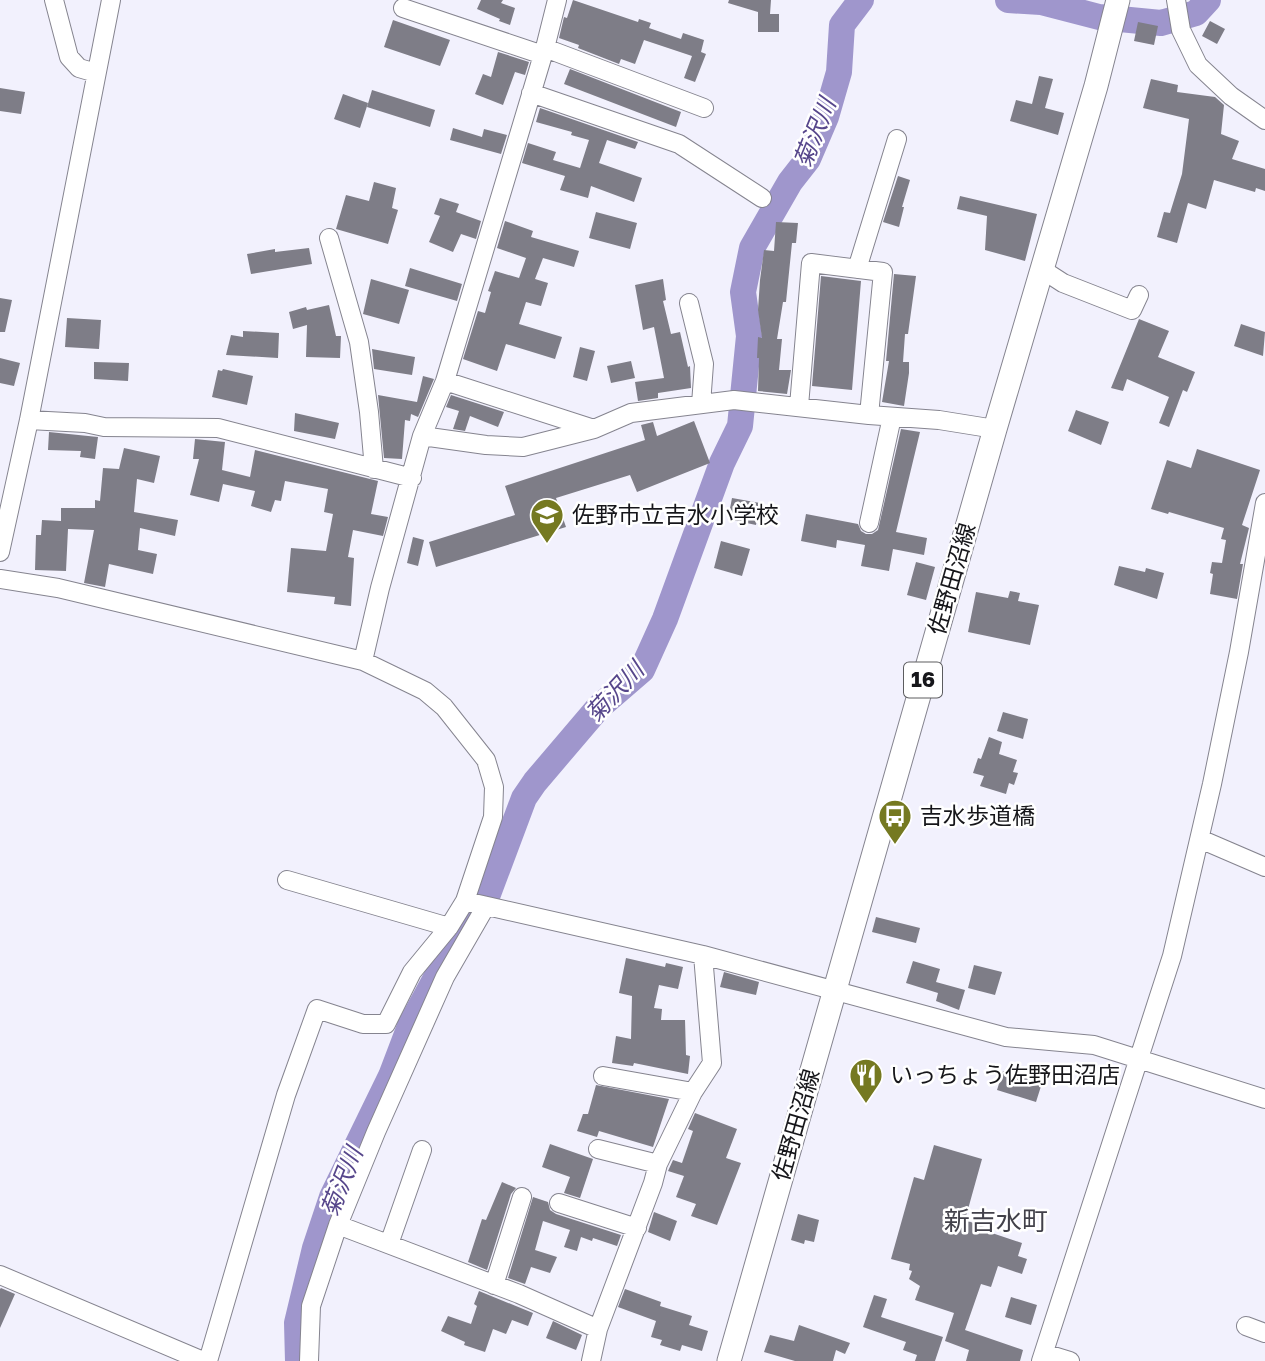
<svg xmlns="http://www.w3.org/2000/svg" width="1265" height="1361" font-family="'Golos Text','Noto Sans JP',sans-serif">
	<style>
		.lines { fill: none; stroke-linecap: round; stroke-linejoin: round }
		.river { stroke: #9f96cc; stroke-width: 26 }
		.building { fill: #7e7d87 }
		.minor-casing { stroke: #85848f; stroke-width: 20 }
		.major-casing { stroke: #85848f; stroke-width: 25 }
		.minor { stroke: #fff; stroke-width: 18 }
		.major { stroke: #fff; stroke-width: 23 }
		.labels { text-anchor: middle; stroke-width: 5; stroke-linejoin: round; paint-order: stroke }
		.shield { fill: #fff; stroke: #5c5c5f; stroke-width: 2 }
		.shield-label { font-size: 21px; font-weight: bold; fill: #16161a }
		.poi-label { font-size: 23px; fill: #16161a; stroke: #fff; text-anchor: start }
		.street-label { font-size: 23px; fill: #16161a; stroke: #fff }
		.water-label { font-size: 24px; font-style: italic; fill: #56468b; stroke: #fff }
		.quarter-label { font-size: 26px; fill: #42414a; stroke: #fff }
	</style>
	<rect width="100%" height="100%" fill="#f2f1fd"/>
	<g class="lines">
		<path class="river" d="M1008 0 1041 2 1099 17 1161 23 1196 13 1208 0
			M298 1361 297 1323 315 1248 332 1197 391 1076 410 1026 464 926 485 902 524 798 535 782 598 708 642 670 665 619 722 463 740 426 749 336 743 292 752 248 790 182 808 159 826 117 839 72 842 25 861 0"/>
	</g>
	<path class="building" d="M481 0H503L501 3 515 8 510 25 499 21 500 19 477 9Z
		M573 0 638 22 639 19 651 23 649 28 681 39 683 33 704 40 701 52 706 54 695 82 684 78 692 56 644 40 635 64 621 59 619 64 578 48 579 45 559 38 564 17 567 18Z
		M729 0H771L770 14H779V32H758V12L728 3Z
		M393 20 450 40 440 66 384 47Z
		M1210 21 1225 29 1217 44 1202 36Z
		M1138 22 1158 26 1154 45 1134 41Z
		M498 52 529 62 525 75 515 72 503 105 475 94 483 74 491 77Z
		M570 69 681 112 676 127 564 84Z
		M1039 76 1053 79 1045 108 1064 113 1058 135 1010 121 1016 100 1032 104Z
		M1151 79 1178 85 1177 92 1215 97 1224 105 1221 134 1239 141 1232 159 1265 169V191L1256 188 1255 192 1214 180 1206 209 1188 203 1177 243 1157 237 1164 212 1170 213 1182 174 1189 119 1143 108Z
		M0 88 25 92 21 114 0 111Z
		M372 90 435 110 430 127 367 107Z
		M343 94 368 103 360 128 334 119Z
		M540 108 638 142 635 149 607 140 599 163 642 178 634 202 591 186 588 198 560 190 565 176 522 163 528 143 556 152 553 160 580 168 589 140 571 135 572 132 536 122Z
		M453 128 482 137 484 129 507 135 501 154 450 140Z
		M898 176 910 180 902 207H904L899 227 883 222Z
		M374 182 396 188 392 208 398 210 388 244 336 229 346 195 369 201Z
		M960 196 1037 214 1025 261 985 250 987 216 957 209Z
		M440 198 459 204 456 212 481 221 476 239 461 234 453 252 429 242 440 216 434 214Z
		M596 212 637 223 630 249 589 238Z
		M505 221 533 231 531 237 579 251 574 267 543 258 535 279 548 283 541 306 526 302 519 324 562 337 555 359 506 344 497 371 463 359 478 311 485 313 491 292 488 291 495 271 519 278 526 258 497 248Z
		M776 222 798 223 796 243H792L786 302H783L777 339H782L779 370H791L787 394 758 391 759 358H757L758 337 762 338 758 310 760 280 764 250 774 251Z
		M309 248 312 264 251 274 247 254 275 249V252Z
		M410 268 462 284 457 301 405 286Z
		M894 274 916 276 908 334H905L903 362H909V373L904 406 882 402 889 361H886Z
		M821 276 861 281 852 390 812 386Z
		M371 279 409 290 399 324 363 314Z
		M663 279 666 300 663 301 671 334 680 332 688 367 690 366 691 388 658 393V398L638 401 635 382 664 378 654 327 643 330 635 285Z
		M0 298 12 300 5 332H0Z
		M329 305 336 336H341L340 358 306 357 307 325 293 329 289 312 306 307 307 310Z
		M67 318 101 320 99 349 65 347Z
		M1139 319 1169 331 1158 357 1195 372 1187 392 1183 390 1169 427 1159 423 1169 397 1127 379 1123 391 1111 388Z
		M1241 324 1265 332 1263 356 1234 346Z
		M243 331 279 333 278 358 226 355 231 335 243 337Z
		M580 347 595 351 587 381 573 377Z
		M372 349 415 357 412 375 374 369Z
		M0 358 20 363 14 386 0 383Z
		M631 361 635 378 611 383 607 366Z
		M94 362 129 363 128 381 94 379Z
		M223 369 253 376 247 405 212 397 218 370 222 371Z
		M423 376 434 379 418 417 411 414 410 421 405 420 402 459 384 458 378 395 417 402Z
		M451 395 504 412 498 427 470 416 465 431 453 429 459 411 446 407Z
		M1076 410 1109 422 1101 445 1068 431Z
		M295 413 339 423 335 439 294 431Z
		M694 421 710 463 637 492 630 475 556 498 566 527 436 567 429 542 515 515 505 486 645 440 641 425 653 422 657 436Z
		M901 429 920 432 896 532 927 538 924 555 893 549 889 571 861 566 865 545 837 540 836 548 801 541 806 514 858 524 861 531 866 534H872L878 530Z
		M49 432 98 437 95 459 80 457 81 451 48 450Z
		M195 439 225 442 222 470 250 477 255 450 378 481 371 514 388 517 383 536 353 530 348 557 354 558 351 606 334 604 335 597 287 592 291 548 326 551 333 514 324 512 328 489 285 481 281 501 275 500 271 512 251 506 255 491 223 484 219 502 190 495 199 459H193Z
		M124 448 160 456 154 483 137 479 134 512 178 520 175 536 140 528 138 550 157 554 153 574 109 564 105 587 84 583 94 530 68 529 66 571 35 570 36 535H41L42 520 61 521V508H95V500L100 501 103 468 119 469Z
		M1197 449 1260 470 1242 525 1249 528 1240 564H1243L1237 599 1210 594 1213 574 1210 573 1212 562 1222 563 1226 540 1221 539 1224 528 1169 512 1168 514 1151 509 1167 460 1191 468Z
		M732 498 760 503 756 525 728 519Z
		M413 537 424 540 418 566 407 563Z
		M721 541 750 549 742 576 714 568Z
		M916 562 935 567 926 600 907 595Z
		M1119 566 1145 572 1146 568 1164 573 1157 599 1114 585Z
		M1010 591 1020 593 1018 601 1039 605 1030 645 968 632 976 592 1008 598Z
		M1003 712 1028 719 1023 739 997 731Z
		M989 737 1002 742 999 754 1017 760 1013 772 1018 773 1014 785 1009 783 1006 794 980 786 984 776 973 773 978 758 981 759Z
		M876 917 920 928 916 943 872 932Z
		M626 958 665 967 666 963 683 967 678 989 659 985 654 1008 662 1009 661 1020H685L686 1055 690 1056 688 1074 634 1063 633 1066 612 1063 616 1036 631 1039 632 996 619 993Z
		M913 961 940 969 936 982 965 990 959 1010 936 1001 938 993 906 983Z
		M974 965 1002 972 995 995 968 988Z
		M724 972 759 982 756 995 720 987Z
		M1003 1071 1042 1083 1036 1102 997 1090Z
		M596 1085 669 1099 653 1147 599 1131 597 1137 577 1131 583 1114H588Z
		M695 1113 737 1129 726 1158 741 1163 717 1225 691 1216 696 1204 676 1197 684 1176 668 1171 673 1160 682 1163 693 1131 688 1129Z
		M550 1144 593 1159 580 1198 564 1193 570 1177 542 1167Z
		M934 1145 982 1159 965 1220 993 1230 992 1233 1022 1243 1018 1256 1027 1259 1022 1274 998 1266 991 1287 981 1284 965 1330 1023 1350 1020 1361H966L969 1350 945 1341 954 1313 915 1300 920 1286 909 1279 912 1271 909 1270 910 1264 891 1259 914 1177 924 1180Z
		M502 1182 516 1188 511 1194 487 1270 468 1262 482 1219 486 1220Z
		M533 1197 548 1202 550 1210 556 1214 621 1235 617 1246 593 1238 592 1241 581 1237 577 1251 564 1247 570 1230 543 1221 535 1250 557 1257 550 1273 531 1267 525 1284 508 1278Z
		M654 1212 677 1221 670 1241 648 1232Z
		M798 1214 819 1220 814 1242 805 1240 804 1244 791 1240Z
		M1 1288 15 1294 0 1328V1289Z
		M625 1289 661 1302 660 1306 692 1316 689 1325 708 1331 702 1351 682 1345 680 1351 660 1345 662 1340 651 1337 656 1321 618 1307Z
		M479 1291 533 1313 528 1326 512 1320 506 1334 493 1329 485 1352 464 1345 465 1342 441 1331 448 1316 471 1324 477 1306 474 1304Z
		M874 1295 887 1299 881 1317 943 1337 935 1361H915L917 1355 903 1350 906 1342 863 1327Z
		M1011 1297 1037 1305 1031 1325 1005 1317Z
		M553 1321 582 1335 576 1350 546 1338Z
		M799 1325 850 1343 845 1354 836 1350 833 1361H795L764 1352 770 1335 794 1341Z"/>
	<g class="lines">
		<defs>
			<path id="minor" d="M54 0 69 57 79 68 96 73
				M1176 0 1181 30 1198 65 1231 96 1265 120
				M403 8 543 55
				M545 48 704 108
				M531 93 679 144 762 198
				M329 238 359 342 369 412 374 469
				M857 269 897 139
				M1043 270 1063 283 1132 310 1139 295
				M689 303 704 364 701 404
				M445 381 594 429
				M799 406 811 263 883 272 869 415
				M29 420 85 423 104 427 218 428 412 478
				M422 436 486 445 523 447 594 429 631 413 734 400 869 415 939 420 995 429
				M869 523 892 417
				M0 552 29 420 111 0
				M0 579 58 588 363 661 425 691 444 707 486 760 494 787 493 817 465 901 449 927 412 972 386 1024H363L317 1009 286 1095 208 1361
				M363 661 380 588 422 436 445 381 545 48 557 0
				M1200 839 1265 867
				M287 880 449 927
				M465 901 703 955 1006 1037 1094 1045 1265 1099
				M603 1076 693 1092
				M598 1149 658 1164
				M559 1203 637 1228
				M338 1225 519 1294 598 1329
				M389 1244 422 1150
				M0 1275 203 1361
				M494 1285 522 1197
				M1246 1326 1265 1333
				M1044 1353 1070 1361
				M309 1361 311 1306 338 1225 376 1132 445 977 486 906
				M591 1361 598 1329 653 1183 658 1164 693 1092 712 1063 703 955
				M1041 1361 1172 956 1212 784 1239 652 1265 503"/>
			<path id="major" d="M729 1361 995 429 1096 86 1118 0"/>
		</defs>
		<use href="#minor" class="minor-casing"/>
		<use href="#major" class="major-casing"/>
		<use href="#minor" class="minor"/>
		<use href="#major" class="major"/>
	</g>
	<defs>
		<symbol id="school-pin" viewBox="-11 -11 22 30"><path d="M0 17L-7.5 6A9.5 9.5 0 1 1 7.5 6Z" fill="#757921" stroke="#fff"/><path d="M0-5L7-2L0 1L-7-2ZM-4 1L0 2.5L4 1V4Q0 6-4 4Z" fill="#fff"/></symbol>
		<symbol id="bus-pin" viewBox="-11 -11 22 30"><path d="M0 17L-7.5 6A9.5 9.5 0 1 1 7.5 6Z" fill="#757921" stroke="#fff"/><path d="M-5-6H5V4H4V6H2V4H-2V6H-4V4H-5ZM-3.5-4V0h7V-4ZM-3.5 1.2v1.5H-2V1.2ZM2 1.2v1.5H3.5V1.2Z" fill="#fff"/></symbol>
		<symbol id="restaurant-pin" viewBox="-11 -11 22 30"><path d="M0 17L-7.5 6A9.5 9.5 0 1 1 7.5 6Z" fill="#757921" stroke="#fff"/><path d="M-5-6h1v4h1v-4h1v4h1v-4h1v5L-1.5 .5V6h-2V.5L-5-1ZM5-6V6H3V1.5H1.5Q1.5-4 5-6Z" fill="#fff"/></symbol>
	</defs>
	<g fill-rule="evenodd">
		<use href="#school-pin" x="528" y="496" width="38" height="52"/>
		<use href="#bus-pin" x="876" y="797" width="38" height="52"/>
		<use href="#restaurant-pin" x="847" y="1056" width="38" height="52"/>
	</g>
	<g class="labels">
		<rect class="shield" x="904" y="662.5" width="38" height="35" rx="5"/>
		<g class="shield-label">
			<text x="923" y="687">16</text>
		</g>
		<g class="poi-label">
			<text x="572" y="523">佐野市立吉水小学校</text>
			<text x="920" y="824">吉水歩道橋</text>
			<text x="890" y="1083">いっちょう佐野田沼店</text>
		</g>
		<g class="street-label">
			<text transform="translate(952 579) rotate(-74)" y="8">佐野田沼線</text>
			<text transform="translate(796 1125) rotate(-74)" y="8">佐野田沼線</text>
		</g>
		<g class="water-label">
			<text transform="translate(815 133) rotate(-68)" y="8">菊沢川</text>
			<text transform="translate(615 692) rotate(-47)" y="8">菊沢川</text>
			<text transform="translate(342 1182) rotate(-68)" y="8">菊沢川</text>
		</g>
		<g class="quarter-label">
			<text x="996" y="1230">新吉水町</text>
		</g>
	</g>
</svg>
